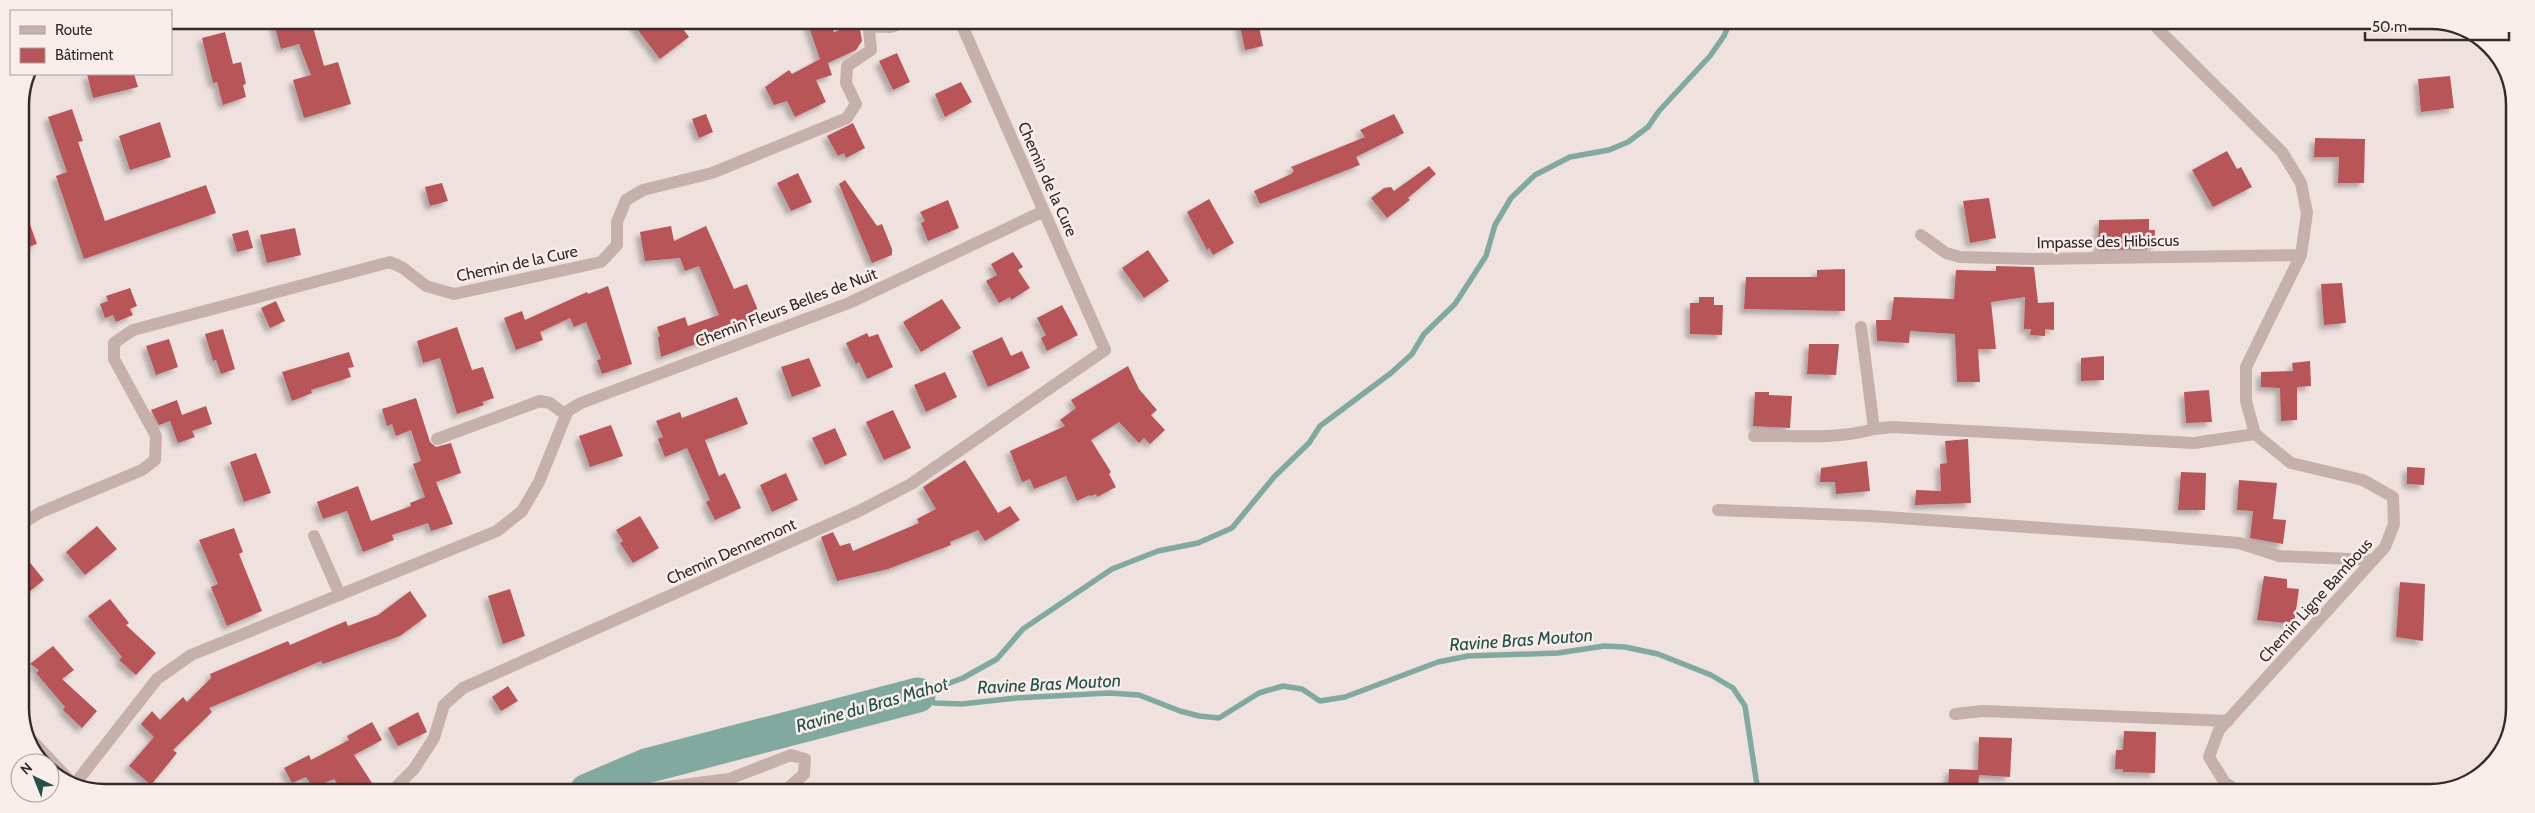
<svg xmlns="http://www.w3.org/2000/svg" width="2535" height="813" font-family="Cabin,sans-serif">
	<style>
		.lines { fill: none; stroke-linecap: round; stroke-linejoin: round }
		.stream { stroke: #81a99f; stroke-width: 5.5 }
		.river { stroke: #81a99f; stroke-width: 35 }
		.building { fill: #b75459; filter: url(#shadow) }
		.street { stroke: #c6b0ab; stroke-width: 12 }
		.labels { text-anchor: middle; stroke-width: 5; stroke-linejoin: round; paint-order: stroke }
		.street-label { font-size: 16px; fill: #352a2a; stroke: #f8edea }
		.water-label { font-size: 18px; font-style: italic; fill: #245147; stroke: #f8edea }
		.rim { fill: none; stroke: #352a2a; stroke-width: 2.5 }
	</style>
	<defs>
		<filter id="shadow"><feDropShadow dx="-4.5" dy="4.5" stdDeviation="2.5" flood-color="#0004"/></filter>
	</defs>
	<rect width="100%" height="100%" fill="#efe2de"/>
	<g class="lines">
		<path class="stream" d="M918 695 963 678 997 659 1023 629 1112 569 1158 551 1198 543 1232 528 1274 477 1309 443 1320 426 1391 373 1412 354 1424 334 1455 304 1486 256 1495 225 1511 198 1535 175 1570 157 1609 150 1628 142 1648 127 1659 111 1710 56 1724 36 1730 22
			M918 695 935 703 962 704 1016 698 1109 693 1139 695 1180 711 1199 716 1219 718 1259 693 1283 686 1302 689 1320 701 1345 697 1438 662 1468 656 1558 653 1604 646 1625 647 1658 654 1711 675 1733 688 1745 706 1758 792"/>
		<path class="river" d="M587 791 646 766 918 695"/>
	</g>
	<path class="building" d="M273 20H311L324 66 338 62 351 104 304 118 293 80 311 75 299 44 281 49Z
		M631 21H677L689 37 660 59Z
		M807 21H830L834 32 859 23 862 41 856 50 828 63 832 75 816 80 826 102 795 117 787 101 774 105 765 87 789 70 792 74 820 59Z
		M1239 21H1258L1263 46 1245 50Z
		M225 32 233 64 241 62 246 84 243 85 246 97 223 105 217 82 213 83 202 38Z
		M897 53 910 82 893 90 879 61Z
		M87 74H134L138 87 93 98Z
		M2450 76 2454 108 2421 112 2418 79Z
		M961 82 972 102 945 117 935 94Z
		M72 109 83 141 78 142 105 221 206 185 216 213 84 259 56 176 67 172 48 117Z
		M706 114 713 132 699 138 692 119Z
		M1394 114 1404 133 1356 157 1360 165 1260 204 1254 191 1291 174 1294 171 1291 167 1365 137 1360 130Z
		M160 122 171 157 130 170 119 136Z
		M853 123 865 148 846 158 844 153 838 156 827 136Z
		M2315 138 2365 139 2364 183H2338L2339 157H2314Z
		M2227 151 2237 169 2241 167 2252 187 2213 207 2192 170Z
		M1429 166 1436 174 1408 198 1410 200 1387 218 1371 198 1384 188 1391 187 1394 191Z
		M798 173 812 202 791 211 777 183Z
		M845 180 877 226 882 224 892 249V255L872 263 839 184Z
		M442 183 448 201 430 206 425 187Z
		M1989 198 1996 238 1970 243 1963 201Z
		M1209 199 1234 243 1213 255 1209 248 1207 250 1187 212Z
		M948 200 959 228 928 241 921 223 925 221 920 212Z
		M20 202H22L37 244 20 250Z
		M2149 219V230H2155L2154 249 2098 250 2099 220Z
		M671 226 674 241 706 226 734 289 747 284 760 315 701 342 661 357 658 337 660 336 657 327 685 317 688 326 719 315 699 266 685 271 680 258 645 261 640 232Z
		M295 228 301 255 267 263 260 235Z
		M248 230 253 248 237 252 232 234Z
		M1148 250 1169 281 1144 298 1122 268Z
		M1013 252 1023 267 1018 270 1030 288 1011 300 1010 297 999 303 986 281 997 275 991 264Z
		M1996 266 2034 267 2038 303 2054 302V330L2045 329V336L2030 335 2031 329H2024L2025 297 1991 302 1996 349H1978L1980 382H1957L1955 334 1910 331 1909 343 1877 341 1876 320H1891L1894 297 1954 299 1956 270 1996 271Z
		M1845 269V311L1744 309 1746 277H1817V270Z
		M2342 283 2346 323 2324 325 2321 284Z
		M608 286 632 364 602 374 597 360 601 359 586 322 574 327 570 318 540 332 543 340 516 350 504 318 522 311 525 320 587 292 588 294Z
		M130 288 137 306 130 309 133 315 116 322 113 315 105 318 100 304 108 301 106 296Z
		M1699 297H1714V305H1723L1722 335 1690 334V303H1699Z
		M942 299 961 328 921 352 903 322Z
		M276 301 285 321 270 328 261 308Z
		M1062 305 1078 335 1047 351 1041 338 1046 335 1037 318Z
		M457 327 472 370 483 367 494 398 482 402 484 405 457 414 440 358 423 363 417 341Z
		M223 329 235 369 221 374 216 360 213 361 205 334Z
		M867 333 869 337 878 334 893 367 867 379 859 362 856 364 846 343Z
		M1002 337 1011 356 1022 351 1030 368 988 387 972 351Z
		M169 339 178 367 156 375 146 346Z
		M1809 344H1839L1836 375 1807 374Z
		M349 352 354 367 348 368 351 377 311 390 312 393 292 401 282 372Z
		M2104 356V380L2081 381V358Z
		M809 358 821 386 792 397 781 367Z
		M2310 361 2311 386 2297 387V420L2281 421 2280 388 2261 387V372L2293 371 2292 363Z
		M1128 366 1139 389 1157 410 1151 415 1165 430 1150 444 1144 438 1139 443 1119 422 1091 440 1111 472 1109 474 1116 487 1097 497 1096 494 1091 496 1090 495 1077 501 1066 476 1034 489 1030 479 1022 482 1010 451 1065 426 1060 420 1076 408 1071 400Z
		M945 372 957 397 926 412 914 385Z
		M2209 390 2212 422 2186 423 2184 392Z
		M1755 392H1769V395L1792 396 1790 428 1753 426Z
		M737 397 748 424 705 440 719 476 725 473 741 508 715 520 706 502 710 500 687 448 665 457 658 439 663 437 656 421 680 412 682 418Z
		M416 398 430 442 436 447 451 443 461 473 436 482 453 524 431 531 428 523 392 535 394 540 363 552 347 511 323 519 317 502 358 486 371 521 411 506 410 503 425 497 413 464 421 461 411 430 396 436 392 424 387 426 382 409Z
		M177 400 182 415 206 406 212 424 192 431 195 437 178 443 170 421 159 425 151 410Z
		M893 410 911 448 884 460 866 422Z
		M611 425 623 456 590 467 579 436Z
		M835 428 847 455 825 465 812 438Z
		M1968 439 1971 503 1915 505 1916 490 1941 491 1940 464 1947 463 1945 441Z
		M256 453 271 493 244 502 230 462Z
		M965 460 998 513 1010 506 1020 520 985 541 978 530 950 542 951 545 888 569 837 581 821 537 833 532 840 546 850 543 853 551 919 523 917 519 936 509 923 487Z
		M1867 461 1870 491 1836 494 1835 482H1820L1821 468Z
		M2407 467 2425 468 2424 485 2407 484Z
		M2181 472 2206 473 2205 510H2178Z
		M786 473 798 500 772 512 760 485Z
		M2239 480 2277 483 2273 519 2286 520 2283 544 2250 538 2253 511 2237 510Z
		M640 516 659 548 633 563 620 543 623 541 616 530Z
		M97 526 117 549 85 575 66 552Z
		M234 528 243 552 239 554 262 611 227 626 211 587 218 584 199 540Z
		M20 550 44 580 20 599Z
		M2264 576 2287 579V588L2299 589 2294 624 2257 620Z
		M2400 582 2425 584 2423 641 2396 637Z
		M510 589 525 636 503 644 488 596Z
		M410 591 427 616 400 636 323 664 321 661 209 708 212 712 173 750 177 753 151 785 129 766 154 737 141 724 152 711 160 720 183 697 187 702 211 678 210 674 288 641 290 645 346 621 348 626 378 615Z
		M110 599 129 623 126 625 156 653 136 675 119 660 122 657 88 616Z
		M53 646 74 670 62 679 97 711 82 728 63 710 65 707 36 673 39 670 30 664Z
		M508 686 518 701 501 711 492 697Z
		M418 712 427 732 398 746 388 728Z
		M372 722 382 740 354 755 372 783 362 790H342L334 779 313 788 306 777 292 783 284 768 309 755 311 760 349 740 347 736Z
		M2124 731 2156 732 2155 773 2123 772V769H2115L2116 750H2123Z
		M1979 737 2012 738 2010 777 1979 775 1978 792H1948L1949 769 1978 770Z"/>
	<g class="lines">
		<path class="street" d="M2154 23 2157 28 2282 152 2301 183 2307 213 2301 255 2246 367V401L2255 434 2291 463 2363 480 2393 497 2394 524 2385 547 2219 730 2209 757 2225 783 2242 793
			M870 26 890 27 910 21
			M1921 235 1946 253 1960 257 2033 259 2301 255
			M1861 327 1874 429 1892 427 2194 443 2255 434
			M1754 436C1793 435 1836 440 1874 429
			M437 439 540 401 550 403 566 415
			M1718 510 1871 516 2143 535 2239 543 2279 556 2373 560
			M20 525 41 512 142 470 155 460 156 436 114 359V343L133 330 390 262 403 268 426 286 454 294 601 262 617 245V222L626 200 643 190 712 173 847 118 856 104 846 83 847 66 871 50 868 21
			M314 536 340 595
			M1955 714 1983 711 2228 721
			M28 736 72 783
			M74 785 157 679 191 655 497 531 522 511 539 482 566 415 569 410 581 403 849 303 1044 211
			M393 790 414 769 434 738 444 705 463 688 859 511 911 484 1105 350 960 21
			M636 791 729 779 791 755 805 759 804 774 785 791"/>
	</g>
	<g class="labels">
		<g class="street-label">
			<text transform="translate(1048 179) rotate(66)" y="6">Chemin de la Cure</text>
			<text transform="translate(2108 241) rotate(-1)" y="6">Impasse des Hibiscus</text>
			<text transform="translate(517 263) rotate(-12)" y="6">Chemin de la Cure</text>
			<text transform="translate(786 307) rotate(-21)" y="6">Chemin Fleurs Belles de Nuit</text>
			<text transform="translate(731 551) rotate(-24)" y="6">Chemin Dennemont</text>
			<text transform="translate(2315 600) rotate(-48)" y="6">Chemin Ligne Bambous</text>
		</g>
		<g class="water-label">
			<text transform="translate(1521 640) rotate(-4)" y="6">Ravine Bras Mouton</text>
			<text transform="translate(1049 684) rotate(-3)" y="6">Ravine Bras Mouton</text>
			<text transform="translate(872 705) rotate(-16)" y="6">Ravine du Bras Mahot</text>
		</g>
	</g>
	<path d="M0 0H2535V813H0ZM105 29H2430A76 76 0 0 1 2506 105V708A76 76 0 0 1 2430 784H105A76 76 0 0 1 29 708V105A76 76 0 0 1 105 29Z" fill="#f8edea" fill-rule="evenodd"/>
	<path class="rim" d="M105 29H2430A76 76 0 0 1 2506 105V708A76 76 0 0 1 2430 784H105A76 76 0 0 1 29 708V105A76 76 0 0 1 105 29Z"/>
	<rect x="10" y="10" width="162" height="65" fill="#f8edea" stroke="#aa9f9d"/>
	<rect x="20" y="26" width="25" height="8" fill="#c6b0ab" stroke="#aa9f9d"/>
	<text x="55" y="35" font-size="15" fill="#352a2a">Route</text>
	<rect x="20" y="48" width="25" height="15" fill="#b75459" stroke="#aa9f9d"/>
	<text x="55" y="60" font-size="15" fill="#352a2a">Bâtiment</text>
	<g transform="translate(35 778) rotate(317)"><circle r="24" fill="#f8edea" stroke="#aa9f9d"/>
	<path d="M0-4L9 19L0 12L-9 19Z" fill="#245147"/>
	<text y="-8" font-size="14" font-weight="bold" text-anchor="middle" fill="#352a2a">N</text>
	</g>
	<path d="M2365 32v8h144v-8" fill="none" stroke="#352a2a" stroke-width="2.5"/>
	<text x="2372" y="32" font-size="15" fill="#352a2a" stroke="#f8edea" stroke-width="4" paint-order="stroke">50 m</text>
</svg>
